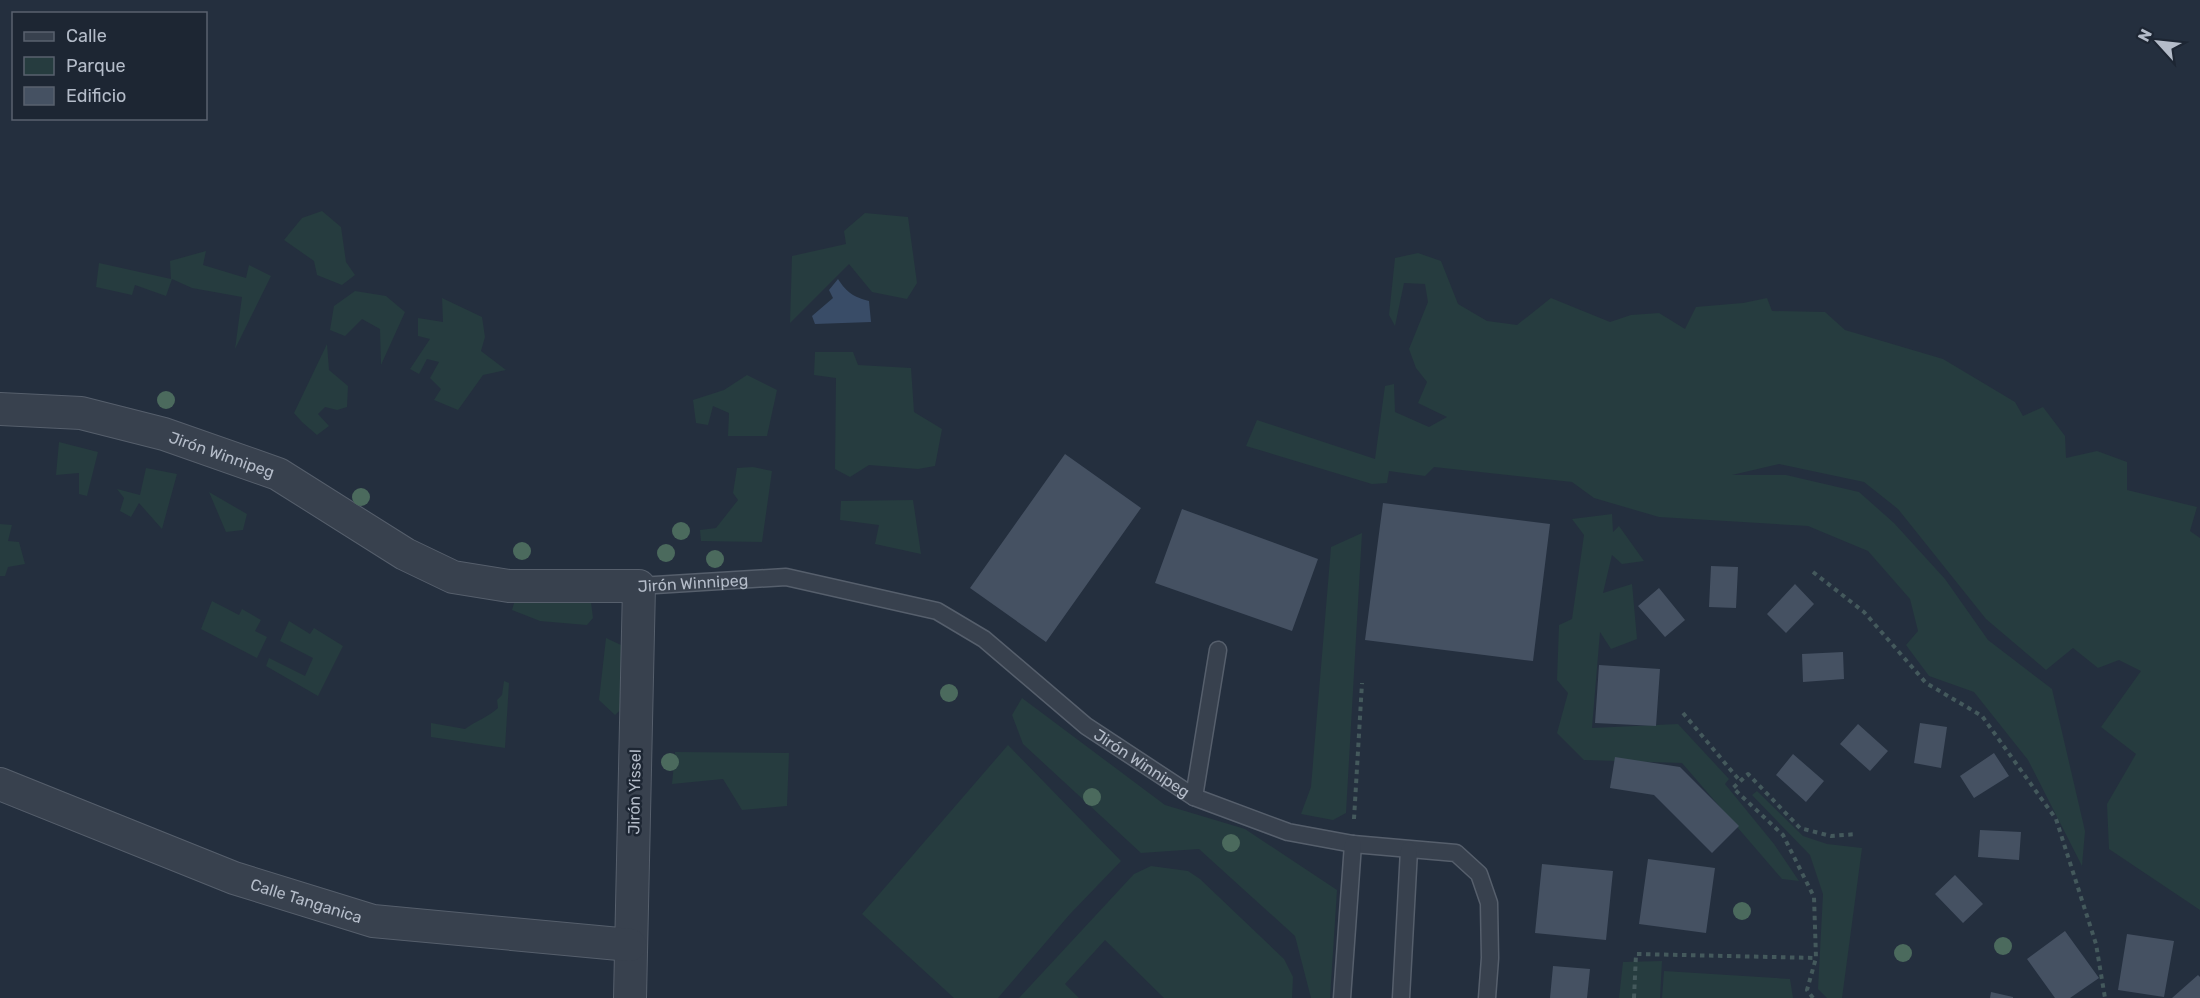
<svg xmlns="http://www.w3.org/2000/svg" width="2200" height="998" font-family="Rubik,sans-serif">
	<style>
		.green { fill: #263c3f }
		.water { fill: #394c67 }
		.building { fill: #455162 }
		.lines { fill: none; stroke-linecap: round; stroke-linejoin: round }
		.lane-casing { stroke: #565f6c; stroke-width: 19 }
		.street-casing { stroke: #565f6c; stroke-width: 34 }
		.path { stroke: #44595c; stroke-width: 4; stroke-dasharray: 4.5 4.5; stroke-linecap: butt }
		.lane { stroke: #38414e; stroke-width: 16 }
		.street { stroke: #38414e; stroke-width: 32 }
		.tree { fill: #4b6a5d }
		.labels { text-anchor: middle; stroke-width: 5; stroke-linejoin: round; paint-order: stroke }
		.street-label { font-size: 16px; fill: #b4bcc9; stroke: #1d2633 }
	</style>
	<rect width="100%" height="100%" fill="#242f3e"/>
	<path class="green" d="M322 211 341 227 346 262 355 275 342 285 317 275 314 261 284 240 302 218Z
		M865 213 908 217 917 283 907 299 872 292 849 264 790 323 792 256 846 244 844 231Z
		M206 251 203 265 246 278 249 265 271 276 235 349 242 297 192 288 172 279 166 296 135 285 132 295 96 287 99 263 171 279 170 261Z
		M1418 253 1441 261 1458 304 1487 321 1517 325 1551 298 1610 322 1631 315 1659 313 1685 329 1696 307 1743 303 1767 298 1772 311 1825 312 1845 330 1943 359 2015 402 2023 416 2043 407 2065 436 2066 458 2097 451 2127 462V490L2197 507 2190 531 2200 538V910L2109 849 2107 804 2136 754 2101 727 2141 671 2119 660 2098 668 2073 648 2046 670 1986 619 1898 509 1864 482 1779 464 1732 475H1786L1859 492 1894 523 1945 579 1988 640 2052 689 2085 831 2082 866 2028 760 1974 692 1929 676 1906 645 1918 631 1910 599 1868 551 1808 526 1659 517 1594 498 1572 482 1434 467 1425 476 1389 471 1387 483 1372 484 1246 446 1257 420 1375 459 1385 386 1394 384 1395 412 1429 427 1447 417 1418 403 1427 382 1416 368 1409 349 1428 302 1425 284 1404 283 1395 326 1389 315 1395 258Z
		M355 291 386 296 405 312 381 365 380 329 362 319 345 336 330 330 334 306Z
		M442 298 482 317 485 337 481 351 506 370 483 375 458 410 434 400 441 389 430 378 439 362 427 359 419 374 410 369 430 339 418 336V318L443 322Z
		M327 344 329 370 348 386 347 407 337 410 325 407 318 414 329 426 317 435 302 422 294 413Z
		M815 352H853L858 365 911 368 914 412 942 429 935 466 918 469 869 465 850 477 835 469 836 378 814 375Z
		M747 375 777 390 767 436H728L729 413 713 406 708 425 696 423 693 400 724 390Z
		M59 442 98 452 87 496 79 494V473L56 475Z
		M753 467 772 471 762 542 701 541 700 530 716 528 738 500 733 493 737 468Z
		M146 468 177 474 162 529 139 503 131 517 120 511 124 498 117 489 140 495Z
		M209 492 247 514 243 530 226 532Z
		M913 500 921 554 875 544 879 525 840 520 841 501Z
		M1612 514 1613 532 1619 526 1644 561 1622 564 1612 555 1603 593 1632 584 1637 639 1611 649 1600 632 1592 728 1678 724 1729 779 1725 784 1774 844 1799 881 1782 879 1682 763 1584 760 1557 733 1568 693 1557 680 1559 625 1572 619 1584 535 1572 519Z
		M0 524 12 525 8 541 19 542 25 564 8 567 5 576H0Z
		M1362 533 1346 813 1333 820 1301 814 1311 787 1331 547Z
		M517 593 590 594 593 618 587 625 540 621 512 610Z
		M212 601 239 615 242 609 261 620 255 631 267 637 257 658 201 629Z
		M289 621 310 634 314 628 343 646 318 696 266 666 269 658 305 676 313 658 280 641Z
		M606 638 621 645 627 675 629 702 615 715 599 700Z
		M504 681 509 683 505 748 431 737V723L465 729C476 721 488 717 498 708L497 700 502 695Z
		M1022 698 1165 805 1245 829 1337 890 1330 998H1311L1295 936 1199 849 1141 853 1023 744 1012 715Z
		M1008 745 1121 861 1070 914 998 998H954L862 914Z
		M675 752 789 753 787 806 742 810 723 779 672 784Z
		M1757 791 1803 836 1827 844 1862 848 1842 998H1827L1818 989 1823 894 1810 855 1752 795Z
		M1151 866 1188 871 1200 879 1284 959 1293 977 1292 998H1164L1105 940 1065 984 1079 998H1019L1134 874Z
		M1662 961 1660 998H1619L1623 962Z
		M1664 971 1790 979 1793 998H1662Z"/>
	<path class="water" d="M838 279C847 293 854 297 869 301L871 322 815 324 812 316 833 298 829 290Z"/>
	<path class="building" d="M1065 454 1141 508 1046 642 970 588Z
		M1383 503 1550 524 1533 661 1365 640Z
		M1182 509 1318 559 1292 631 1155 583Z
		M1711 566 1738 567 1736 608 1709 607Z
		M1795 584 1814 604 1786 633 1767 614Z
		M1659 588 1685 620 1665 637 1638 606Z
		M1843 652 1844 679 1803 682 1802 654Z
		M1599 665 1660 669 1656 726 1595 723Z
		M1920 723 1947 727 1941 768 1914 763Z
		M1858 724 1888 751 1870 771 1840 744Z
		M1994 753 2009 776 1974 798 1960 776Z
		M1793 754 1824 781 1806 802 1776 775Z
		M1615 757 1680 767 1739 826 1712 853 1654 795 1610 788Z
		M1980 830 2021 832 2019 860 1978 857Z
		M1648 859 1715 868 1706 933 1639 924Z
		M1542 864 1613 871 1606 940 1535 933Z
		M1955 875 1983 904 1963 923 1935 894Z
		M2065 931 2099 978 2070 998H2055L2027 959Z
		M2127 934 2174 941 2164 997 2118 990Z
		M1553 966 1590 969 1587 998H1550Z
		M2198 975 2200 977V998H2172Z
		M1991 992 2013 997V998H1990Z"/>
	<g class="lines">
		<defs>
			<g id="lane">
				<path id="s1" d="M639 586 786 577 937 611 984 639 1086 726 1194 797 1288 832 1353 844 1456 853 1479 874 1489 903 1490 958 1487 998"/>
				<path d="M1194 797 1218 650"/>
				<path d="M1342 998 1353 844"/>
				<path d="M1401 998 1409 850"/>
			</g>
			<g id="street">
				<path id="s2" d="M0 409 81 413 164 434 278 474 405 554 453 577 509 586H639L630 998"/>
				<path id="s3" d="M0 784 234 878 373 921 630 945"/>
			</g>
		</defs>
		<use href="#lane" class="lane-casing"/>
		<use href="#street" class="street-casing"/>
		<path class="path" d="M1813 572 1864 612 1926 683 1982 716 2056 819 2096 944 2105 998
			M1683 713 1740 781
			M1354 819 1362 683
			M1634 998 1636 954 1816 958
			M1813 998 1807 990 1816 958 1814 897 1783 835 1733 788 1748 774 1800 828 1831 836 1857 834"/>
		<use href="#lane" class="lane"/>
		<use href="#street" class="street"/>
	</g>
	<g class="tree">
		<circle cx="166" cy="400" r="9"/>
		<circle cx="361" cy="497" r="9"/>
		<circle cx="681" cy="531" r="9"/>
		<circle cx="522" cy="551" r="9"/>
		<circle cx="666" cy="553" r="9"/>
		<circle cx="715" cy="559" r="9"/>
		<circle cx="949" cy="693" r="9"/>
		<circle cx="670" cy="762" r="9"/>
		<circle cx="1092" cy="797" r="9"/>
		<circle cx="1231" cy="843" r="9"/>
		<circle cx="1742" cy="911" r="9"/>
		<circle cx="2003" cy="946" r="9"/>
		<circle cx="1903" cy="953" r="9"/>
	</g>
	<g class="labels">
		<g class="street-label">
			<text dy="6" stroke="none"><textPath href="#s2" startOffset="228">Jirón Winnipeg</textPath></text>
			<text dy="6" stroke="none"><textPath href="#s1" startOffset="54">Jirón Winnipeg</textPath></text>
			<text dy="6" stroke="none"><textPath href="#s1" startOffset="558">Jirón Winnipeg</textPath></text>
			<text transform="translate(634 792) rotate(-89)" y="6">Jirón Yissel</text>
			<text dy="6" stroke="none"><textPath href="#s3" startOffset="328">Calle Tanganica</textPath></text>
		</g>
	</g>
	<rect x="12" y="12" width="195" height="108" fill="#1d2633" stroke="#59626f" stroke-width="1.5"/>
	<rect x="24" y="32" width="30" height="9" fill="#38414e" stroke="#59626f" stroke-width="1.5"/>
	<text x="66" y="42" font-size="18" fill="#b4bcc9">Calle</text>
	<rect x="24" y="57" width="30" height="18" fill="#263c3f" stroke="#59626f" stroke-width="1.5"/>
	<text x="66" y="72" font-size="18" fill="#b4bcc9">Parque</text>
	<rect x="24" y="87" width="30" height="18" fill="#455162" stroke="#59626f" stroke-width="1.5"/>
	<text x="66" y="102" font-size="18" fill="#b4bcc9">Edificio</text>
	<g transform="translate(2158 42) rotate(297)" stroke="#1d2633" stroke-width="4.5" paint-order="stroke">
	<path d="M0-4.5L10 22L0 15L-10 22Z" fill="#b4bcc9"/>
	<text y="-9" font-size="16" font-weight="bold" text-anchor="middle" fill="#b4bcc9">N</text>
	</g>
</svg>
